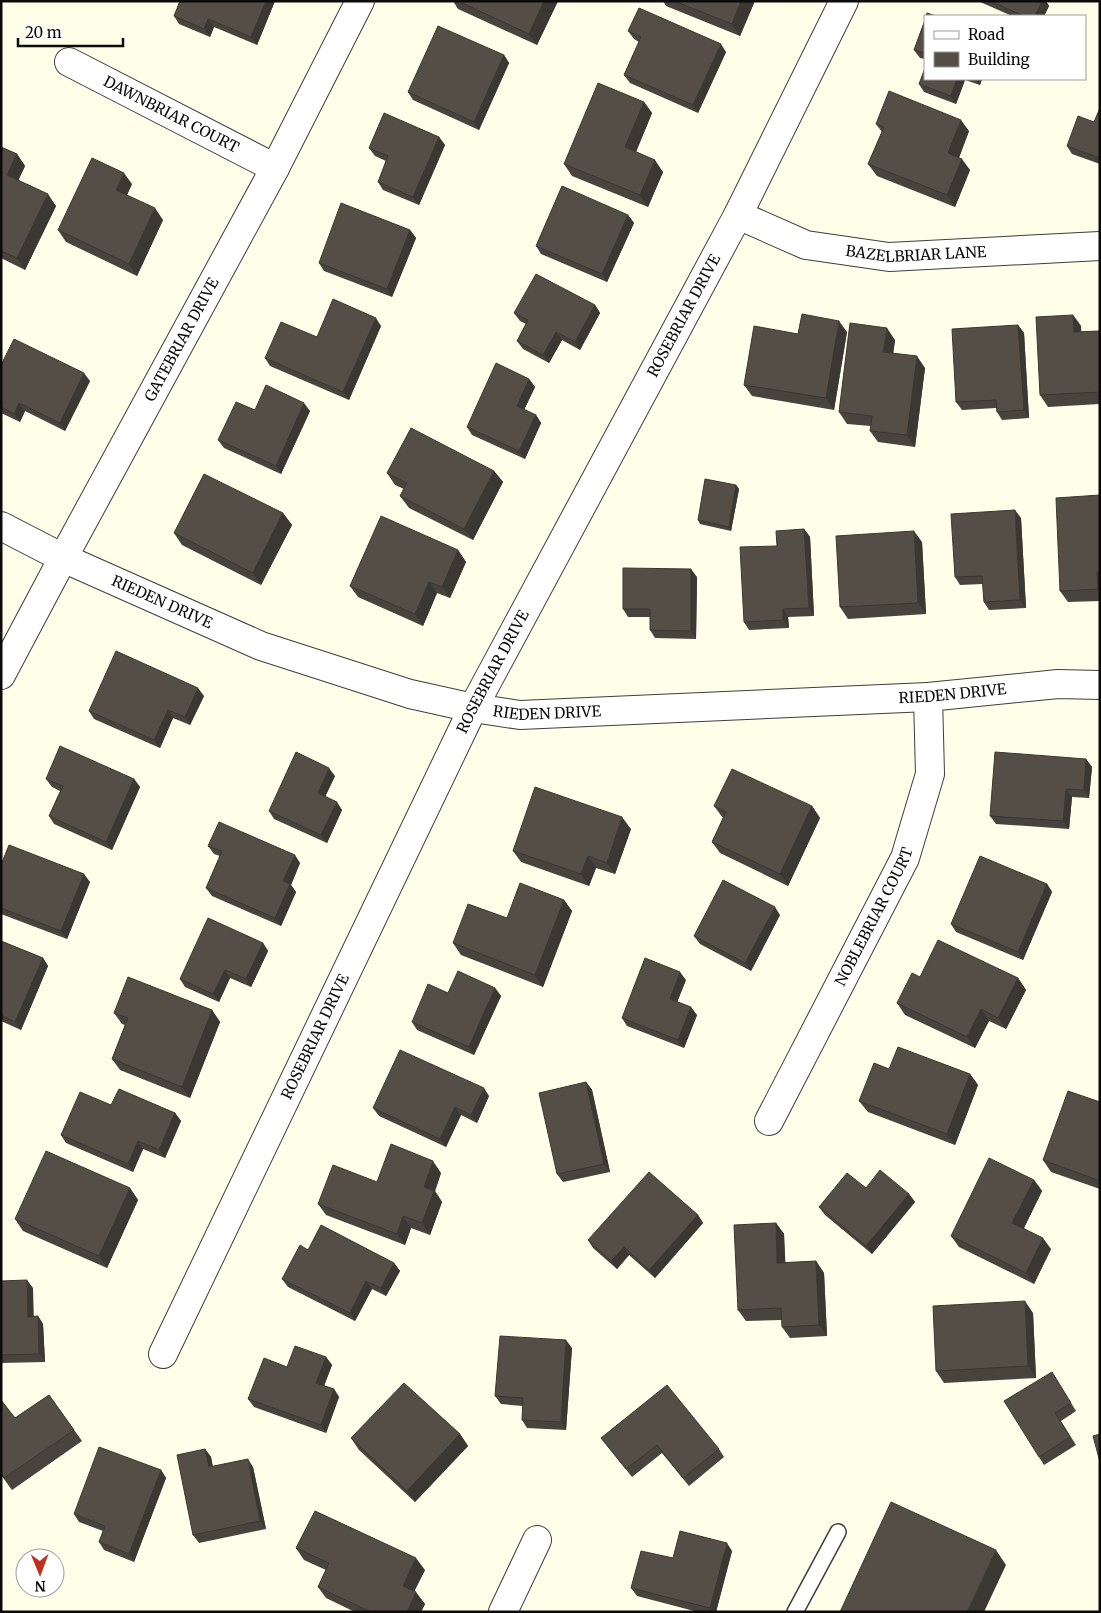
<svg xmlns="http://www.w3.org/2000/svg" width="1101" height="1613" font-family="Merriweather,serif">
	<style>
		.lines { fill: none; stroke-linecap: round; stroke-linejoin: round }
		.lane-casing { stroke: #3e3e3e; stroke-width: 18 }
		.street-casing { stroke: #3e3e3e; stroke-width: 30 }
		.lane { stroke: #fff; stroke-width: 15 }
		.street { stroke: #fff; stroke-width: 28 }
		.wall { fill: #48433d }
		.shaded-wall { fill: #3b3732 }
		.building { fill: #544e47; stroke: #3b3732 }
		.labels { text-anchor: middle; stroke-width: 5; stroke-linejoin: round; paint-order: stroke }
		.street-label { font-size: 15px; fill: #0b0b0b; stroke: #fff }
	</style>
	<rect width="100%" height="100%" fill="#fffee8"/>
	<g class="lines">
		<defs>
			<path id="lane" d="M795 1612 838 1532"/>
			<g id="street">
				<path id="s1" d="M69 62 275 168"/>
				<path id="s2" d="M738 215 806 245 889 257 1100 246"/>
				<path id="s3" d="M1 526 63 558 261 646 410 694 473 708 520 715 928 697 1058 684 1100 685"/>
				<path id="s4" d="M1 675 63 558 275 168 360 1"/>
				<path id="s5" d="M769 1121 905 858 930 774 928 697"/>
				<path id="s6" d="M163 1354 473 708 738 215 844 1"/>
				<path d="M503 1612 537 1540"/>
			</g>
		</defs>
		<use href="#lane" class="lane-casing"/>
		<use href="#street" class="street-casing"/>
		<use href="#lane" class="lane"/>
		<use href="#street" class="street"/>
	</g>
	<path class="wall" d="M180 1H275L257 45 214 27 210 37 179 24 174 16Z
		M453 1H558L537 45 458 9Z
		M663 1H753L754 3 740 36 666 6Z
		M978 1H1046L1049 6 1044 16H1012Z
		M925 20V59L920 58 914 50Z
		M628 31 726 52 698 113 630 83 624 75 639 42 634 39Z
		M504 55 509 63 479 130 413 100 408 92Z
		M925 79H982L980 85 965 80 956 104 924 92 919 84Z
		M644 102 652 113 636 152 663 172 648 207 572 176 564 164Z
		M1100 108V164L1072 154 1067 146 1094 122Z
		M876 124 969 131 959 158 970 170 955 207 877 176 868 164 882 132Z
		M439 137 445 145 419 205 383 190 378 182 386 161 375 156 369 148Z
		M1 147 17 154 25 166 18 181 56 206 25 270 1 258Z
		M132 184 127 195 163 220 137 276 66 242 58 230Z
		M628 215 634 223 607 282 541 254 536 246Z
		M410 230 416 238 392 297 324 271 319 263Z
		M595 305 600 313 580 350 562 340 549 363 523 349 517 341 526 324 520 321 514 313Z
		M1073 315 1081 326V332L1100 331V404L1048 407 1040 395Z
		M1018 325 1024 333 1029 418 1002 420 997 412 996 408 962 410 956 402Z
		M381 326 349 400 270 366 265 358 317 337Z
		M847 332 834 410 752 396 744 385Z
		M895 340 893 353 925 368 915 447 878 442 870 431 871 426 847 424 839 412Z
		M1 365 90 381 65 431 25 411 20 422 1 413Z
		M529 379 535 387 524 410 536 415 541 423 525 459 472 435 467 427Z
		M310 411 281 474 224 448 218 440Z
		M494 471 503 482 473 540 409 508 400 496 404 489 395 485 387 473Z
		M736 485 739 489 731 531 700 524 698 520Z
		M1100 495V601L1068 602 1060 591Z
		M283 513 292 525 261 585 182 545 174 533Z
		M1021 518 1026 608 989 610 984 602 983 584 960 585 955 577Z
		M804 529 810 537 814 616 788 617 789 628 749 630 744 622Z
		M922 542 926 614 848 619 840 607Z
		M458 550 466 562 450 598 437 593 423 626 358 597 350 586Z
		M697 577 696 639 655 638 650 630V617H628L623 609Z
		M204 696 190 725 173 718 160 748 94 719 89 711Z
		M1086 759 1092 767 1089 798 1072 797 1069 829 996 824 990 816Z
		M335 776 325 797 342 810 327 843 274 819 269 811Z
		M46 779H134L140 787 112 850 54 824 49 816 60 791 52 787Z
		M714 806H812L820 818 788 886 720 853 712 842 723 818Z
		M631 829 615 874 596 868 589 886 521 862 513 851Z
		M208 846 300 863 291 885 296 892 281 926 212 896 206 888 220 856 214 854Z
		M1 865 90 882 67 939 1 914Z
		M1047 884 1052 892 1023 960 956 932 951 924Z
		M564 900 572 911 543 987 461 955 453 943 507 918Z
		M780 915 751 971 700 944 694 936Z
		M1 941 43 958 48 966 21 1030 1 1021Z
		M263 943 268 951 251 987 230 978 219 1002 185 987 180 979Z
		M1018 978 1026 990 1006 1029 989 1021 975 1048 905 1015 897 1003Z
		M686 980 677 1002 697 1015 684 1048 627 1026 622 1018Z
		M495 988 501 996 474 1055 417 1030 412 1022Z
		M212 1010 220 1022 190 1098 120 1070 112 1059 125 1025 122 1024 114 1013Z
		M970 1074 978 1085 955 1145 868 1112 859 1101Z
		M586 1082 592 1090 610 1172 563 1182 557 1174Z
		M489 1096 477 1123 461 1115 446 1147 379 1116 373 1108Z
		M1100 1102V1189L1051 1172 1043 1160Z
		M175 1113 181 1121 165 1158 143 1149 133 1172 66 1143 61 1135Z
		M441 1173 435 1191 442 1202 430 1235 411 1228 405 1245 326 1215 318 1204 377 1182Z
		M1034 1180 1042 1191 1024 1228 1051 1249 1034 1284 959 1247 951 1236Z
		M130 1188 138 1200 107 1268 23 1231 15 1219Z
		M866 1188 909 1194 915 1202 872 1254 825 1215 819 1207Z
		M698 1215 703 1223 655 1278 629 1255 617 1269 593 1248 588 1240Z
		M776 1223 784 1234 785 1263 816 1261 824 1273 827 1336 790 1338 782 1327V1320L746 1321 738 1310Z
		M308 1250 394 1263 400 1271 386 1296 372 1289 355 1321 288 1287 282 1279Z
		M1 1281 33 1288V1316H38L43 1324 45 1362 1 1363Z
		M1033 1313 1036 1378 944 1383 936 1371Z
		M572 1348 566 1430 527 1428 522 1420 523 1406 501 1404 495 1396Z
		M326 1357 332 1365 324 1386 334 1389 339 1397 326 1433 254 1407 248 1399 287 1367Z
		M1052 1372 1076 1411 1061 1421 1076 1445 1044 1465 1039 1457Z
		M49 1395 82 1441 12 1490 1 1475 15 1418Z
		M460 1434 468 1446 415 1502 359 1450 351 1438Z
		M601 1438 719 1449 724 1457 689 1486 662 1453 632 1477Z
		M205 1449 211 1457 213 1467H253L266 1529 199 1543 193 1535Z
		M161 1470 166 1478 134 1562 104 1550 99 1542 103 1531 79 1522 74 1514Z
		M296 1548 425 1570 414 1591 425 1604 421 1612H355L326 1598 318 1587 326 1570 304 1560Z
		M732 1551 716 1612H698L637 1596 631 1588 673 1558Z"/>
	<path class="shaded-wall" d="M266 1H275L257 45 251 37Z
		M544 1H558L537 45 529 34Z
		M741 1H753L754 3 740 36 732 24Z
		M1042 1H1046L1049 6 1044 16H1035Z
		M208 19 214 27 210 37 204 29Z
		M721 44 726 52 698 113 693 105Z
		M504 55 509 63 479 130 474 122Z
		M957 79H964L965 80 956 104 951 96Z
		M975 79H982L980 85Z
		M644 102 652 113 633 159 625 147Z
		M961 120 969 131 956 165 948 153Z
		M439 137 445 145 419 205 413 197Z
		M17 154 25 166 15 187 7 175Z
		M962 159 970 170 955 207 947 195Z
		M655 160 663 172 648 207 640 195Z
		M124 173 132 184 124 201 116 190Z
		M48 194 56 206 25 270 17 258Z
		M155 208 163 220 137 276 129 264Z
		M628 215 634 223 607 282 602 274Z
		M410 230 416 238 392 297 387 289Z
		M595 305 600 313 580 350 575 342Z
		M1073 315 1081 326 1082 344 1074 332Z
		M376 318 381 326 349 400 343 392Z
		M839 321 847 332 834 410 826 398Z
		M1018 325 1024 333 1029 418 1024 410Z
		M887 328 895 340 892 363 883 352Z
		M556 332 562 340 549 363 543 355Z
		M917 356 925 368 915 447 907 435Z
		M84 373 90 381 65 431 60 423Z
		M529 379 535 387 522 414 517 406Z
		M19 403 25 411 20 422 14 414Z
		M304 403 310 411 281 474 276 466Z
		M536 415 541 423 525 459 519 451Z
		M494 471 503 482 473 540 464 529Z
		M736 485 739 489 731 531 729 527Z
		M1015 510 1021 518 1026 608 1020 600Z
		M283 513 292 525 261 585 253 573Z
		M804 529 810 537 814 616 809 608Z
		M914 531 922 542 926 614 918 603Z
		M458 550 466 562 450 598 442 587Z
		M691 569 697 577 696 639 691 631Z
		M1097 572 1100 576V591L1098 589Z
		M429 582 437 593 423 626 415 614Z
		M783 609 788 617 789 628 783 620Z
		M198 688 204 696 190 725 185 717Z
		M168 710 173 718 160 748 154 740Z
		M1086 759 1092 767 1089 798 1084 790Z
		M329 768 335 776 323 801 318 793Z
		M134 779 140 787 112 850 106 842Z
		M1066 789 1072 797 1069 829 1063 821Z
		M337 802 342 810 327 843 321 835Z
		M812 806 820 818 788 886 780 874Z
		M622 817 631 829 615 874 607 863Z
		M295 855 300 863 291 885 296 892 281 926 275 918 283 881Z
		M588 856 596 868 589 886 581 874Z
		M84 874 90 882 67 939 61 931Z
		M1047 884 1052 892 1023 960 1018 952Z
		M564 900 572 911 543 987 535 975Z
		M775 907 780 915 751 971 745 963Z
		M263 943 268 951 251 987 246 979Z
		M43 958 48 966 21 1030 15 1022Z
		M225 970 230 978 219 1002 213 994Z
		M680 972 686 980 675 1007 670 999Z
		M1018 978 1026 990 1006 1029 998 1018Z
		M495 988 501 996 474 1055 469 1047Z
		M691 1007 697 1015 684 1048 678 1040Z
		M981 1009 989 1021 975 1048 967 1037Z
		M212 1010 220 1022 190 1098 182 1087Z
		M970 1074 978 1085 955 1145 947 1134Z
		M586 1082 592 1090 610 1172 604 1164Z
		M484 1088 489 1096 477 1123 471 1115Z
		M455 1107 461 1115 446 1147 440 1139Z
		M175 1113 181 1121 165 1158 159 1150Z
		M138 1141 143 1149 133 1172 128 1164Z
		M433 1161 441 1173 435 1191 442 1202 430 1235 422 1223 424 1187Z
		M1034 1180 1042 1191 1021 1234 1012 1223Z
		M130 1188 138 1200 107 1268 99 1256Z
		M909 1194 915 1202 872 1254 866 1246Z
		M698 1215 703 1223 655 1278 649 1270Z
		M403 1216 411 1228 405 1245 397 1234Z
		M776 1223 784 1234 786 1275 777 1263Z
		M1043 1238 1051 1249 1034 1284 1026 1273Z
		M624 1247 629 1255 617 1269 611 1261Z
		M816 1261 824 1273 827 1336 819 1325Z
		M394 1263 400 1271 386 1296 381 1288Z
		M27 1280 33 1288 34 1325 28 1317Z
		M366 1281 372 1289 355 1321 350 1313Z
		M1025 1301 1033 1313 1036 1378 1028 1366Z
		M38 1316 43 1324 45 1362 39 1354Z
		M566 1340 572 1348 566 1430 561 1422Z
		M326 1357 332 1365 322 1391 316 1383Z
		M334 1389 339 1397 326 1433 321 1425Z
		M460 1434 468 1446 415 1502 407 1491Z
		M205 1449 211 1457 214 1475 209 1467Z
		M248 1459 253 1467 266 1529 260 1521Z
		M161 1470 166 1478 134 1562 129 1554Z
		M727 1543 732 1551 716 1612H712L710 1608Z
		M996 1550 1006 1565 984 1612H967Z
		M416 1558 425 1570 411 1598 403 1586Z
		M416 1592 425 1604 421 1612H407Z"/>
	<path class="building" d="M180 1H266L251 37 208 19 204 29 174 16Z
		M458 1H544L529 34Z
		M674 1H741L732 24Z
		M990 1H1042L1035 16H1024Z
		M639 8 721 44 693 105 624 75 641 37 628 31Z
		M927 13 936 16H926Z
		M925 20V53L914 50Z
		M438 26 504 55 474 122 408 92Z
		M925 68V79H957L951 96 919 84Z
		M598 83 644 102 625 147 655 160 640 195 564 164Z
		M889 91 961 120 948 153 962 159 947 195 868 164 884 127 876 124Z
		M1100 108V158L1067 146 1078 116 1094 122Z
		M384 113 439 137 413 197 378 182 388 156 369 148Z
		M1 147 17 154 7 175 48 194 17 258 1 251Z
		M92 158 124 173 116 190 155 208 129 264 58 230Z
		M562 186 628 215 602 274 536 246Z
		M341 203 410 230 387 289 319 263Z
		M536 274 595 305 575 342 556 332 543 355 517 341 528 320 514 313Z
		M333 299 376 318 343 392 265 358 281 322 317 337Z
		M802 314 839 321 826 398 744 385 754 326 798 334Z
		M1073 315 1074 332 1100 331V392L1040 395 1036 317Z
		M850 323 887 328 883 352 917 356 907 435 870 431 872 416 839 412Z
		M1018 325 1024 410 997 412 996 400 956 402 952 329Z
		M14 339 84 373 60 423 19 403 14 414 1 407V365Z
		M496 363 529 379 517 406 536 415 519 451 467 427Z
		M266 385 304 403 276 466 218 440 236 402 255 410Z
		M411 428 494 471 464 529 400 496 407 483 387 473Z
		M204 474 283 513 253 573 174 533Z
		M705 479 736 485 729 527 698 520Z
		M1100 495V572H1097L1098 589 1060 591 1056 498Z
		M1015 510 1020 600 984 602 982 576 955 577 951 514Z
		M381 516 458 550 442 587 429 582 415 614 350 586Z
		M804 529 809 608 783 609V620L744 622 740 547 777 546 776 531Z
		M914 531 918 603 840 607 836 536Z
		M623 568 691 569V631L650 630V609H623Z
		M116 651 198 688 185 717 168 710 154 740 89 711Z
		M60 746 134 779 106 842 49 816 63 786 46 779Z
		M296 752 329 768 318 793 337 802 321 835 269 811Z
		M995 752 1086 759 1084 790 1066 789 1063 821 990 816Z
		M732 769 812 806 780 874 712 842 726 812 714 806Z
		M535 787 622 817 607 863 588 856 581 874 513 851Z
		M219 822 295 855 283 881 290 884 275 918 206 888 222 851 208 846Z
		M9 845 84 874 61 931 1 908V865Z
		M980 856 1047 884 1018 952 951 924Z
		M723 880 775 907 745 963 694 936Z
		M520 883 564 900 535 975 453 943 468 904 507 918Z
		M208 918 263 943 246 979 225 970 213 994 180 979Z
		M938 940 1018 978 998 1018 981 1009 967 1037 897 1003 912 973 920 977Z
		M1 941 43 958 15 1022 1 1015Z
		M645 958 680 972 670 999 691 1007 678 1040 622 1018Z
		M458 971 495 988 469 1047 412 1022 428 984 448 993Z
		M128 977 212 1010 182 1087 112 1059 128 1018 114 1013Z
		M898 1047 970 1074 947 1134 859 1101 874 1063 889 1069Z
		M400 1050 484 1088 471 1115 455 1107 440 1139 373 1108Z
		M586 1082 604 1164 557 1174 539 1093Z
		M119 1089 175 1113 159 1150 138 1141 128 1164 61 1135 80 1092 111 1105Z
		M1068 1091 1100 1102V1181L1043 1160Z
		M391 1144 433 1161 424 1187 434 1191 422 1223 403 1216 397 1234 318 1204 333 1165 377 1182Z
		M46 1151 130 1188 99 1256 15 1219Z
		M989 1158 1034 1180 1012 1223 1043 1238 1026 1273 951 1236Z
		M880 1170 909 1194 866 1246 819 1207 847 1173 866 1188Z
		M649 1172 698 1215 649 1270 624 1247 611 1261 588 1240Z
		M776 1223 777 1263 816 1261 819 1325 782 1327 781 1308 738 1310 734 1225Z
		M321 1225 394 1263 381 1288 366 1281 350 1313 282 1279 300 1245 308 1250Z
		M27 1280 28 1317 38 1316 39 1354 1 1355V1281Z
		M1025 1301 1028 1366 936 1371 933 1306Z
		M500 1336 566 1340 561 1422 522 1420 523 1398 495 1396Z
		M295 1346 326 1357 316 1383 334 1389 321 1425 248 1399 264 1358 287 1367Z
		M1052 1372 1071 1403 1055 1413 1070 1437 1039 1457 1004 1401Z
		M404 1383 460 1434 407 1491 351 1438Z
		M667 1385 719 1449 683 1478 657 1445 626 1469 601 1438Z
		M49 1395 74 1430 4 1478 1 1474V1400L15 1418Z
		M1100 1434V1462L1093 1436Z
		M99 1447 161 1470 129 1554 99 1542 105 1526 74 1514Z
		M205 1449 209 1467 248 1459 260 1521 193 1535 177 1455Z
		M891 1502 996 1550 967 1612H840Z
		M315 1511 416 1558 403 1586 416 1592 407 1612H371L318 1587 329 1563 296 1548Z
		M680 1531 727 1543 710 1608 631 1588 641 1551 673 1558Z"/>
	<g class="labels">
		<g class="street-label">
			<text dy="5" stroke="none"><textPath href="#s1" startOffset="115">DAWNBRIAR COURT</textPath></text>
			<text dy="5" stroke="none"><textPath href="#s2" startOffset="185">BAZELBRIAR LANE</textPath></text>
			<text dy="5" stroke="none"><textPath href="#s6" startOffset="1162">ROSEBRIAR DRIVE</textPath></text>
			<text dy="5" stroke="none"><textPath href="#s4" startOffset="381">GATEBRIAR DRIVE</textPath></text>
			<text dy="5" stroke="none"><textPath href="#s3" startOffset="178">RIEDEN DRIVE</textPath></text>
			<text dy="5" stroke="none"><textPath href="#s6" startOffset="758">ROSEBRIAR DRIVE</textPath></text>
			<text dy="5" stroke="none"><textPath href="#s3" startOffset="988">RIEDEN DRIVE</textPath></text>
			<text dy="5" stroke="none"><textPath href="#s3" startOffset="582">RIEDEN DRIVE</textPath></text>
			<text dy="5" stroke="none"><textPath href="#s5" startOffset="230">NOBLEBRIAR COURT</textPath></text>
			<text dy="5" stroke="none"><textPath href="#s6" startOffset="352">ROSEBRIAR DRIVE</textPath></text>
		</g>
	</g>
	<rect width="1101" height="1613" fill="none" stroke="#0b0b0b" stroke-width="5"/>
	<rect x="924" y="15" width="162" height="65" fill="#ffffff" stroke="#9d9d9d"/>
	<rect x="934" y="31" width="25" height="8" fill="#ffffff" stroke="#9d9d9d"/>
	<text x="968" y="40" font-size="15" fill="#0b0b0b">Road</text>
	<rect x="934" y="52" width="25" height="15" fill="#544e47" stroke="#9d9d9d"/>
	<text x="968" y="65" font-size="15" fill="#0b0b0b">Building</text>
	<g transform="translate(40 1573) rotate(179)"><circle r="24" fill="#ffffff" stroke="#9d9d9d"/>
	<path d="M0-4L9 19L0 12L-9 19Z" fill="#be3120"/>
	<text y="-8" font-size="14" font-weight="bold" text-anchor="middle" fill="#0b0b0b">N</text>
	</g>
	<path d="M18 38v8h105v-8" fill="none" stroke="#0b0b0b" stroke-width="2.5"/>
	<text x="25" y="38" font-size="15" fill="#0b0b0b" stroke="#ffffff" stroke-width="4" paint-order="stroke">20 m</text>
</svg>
